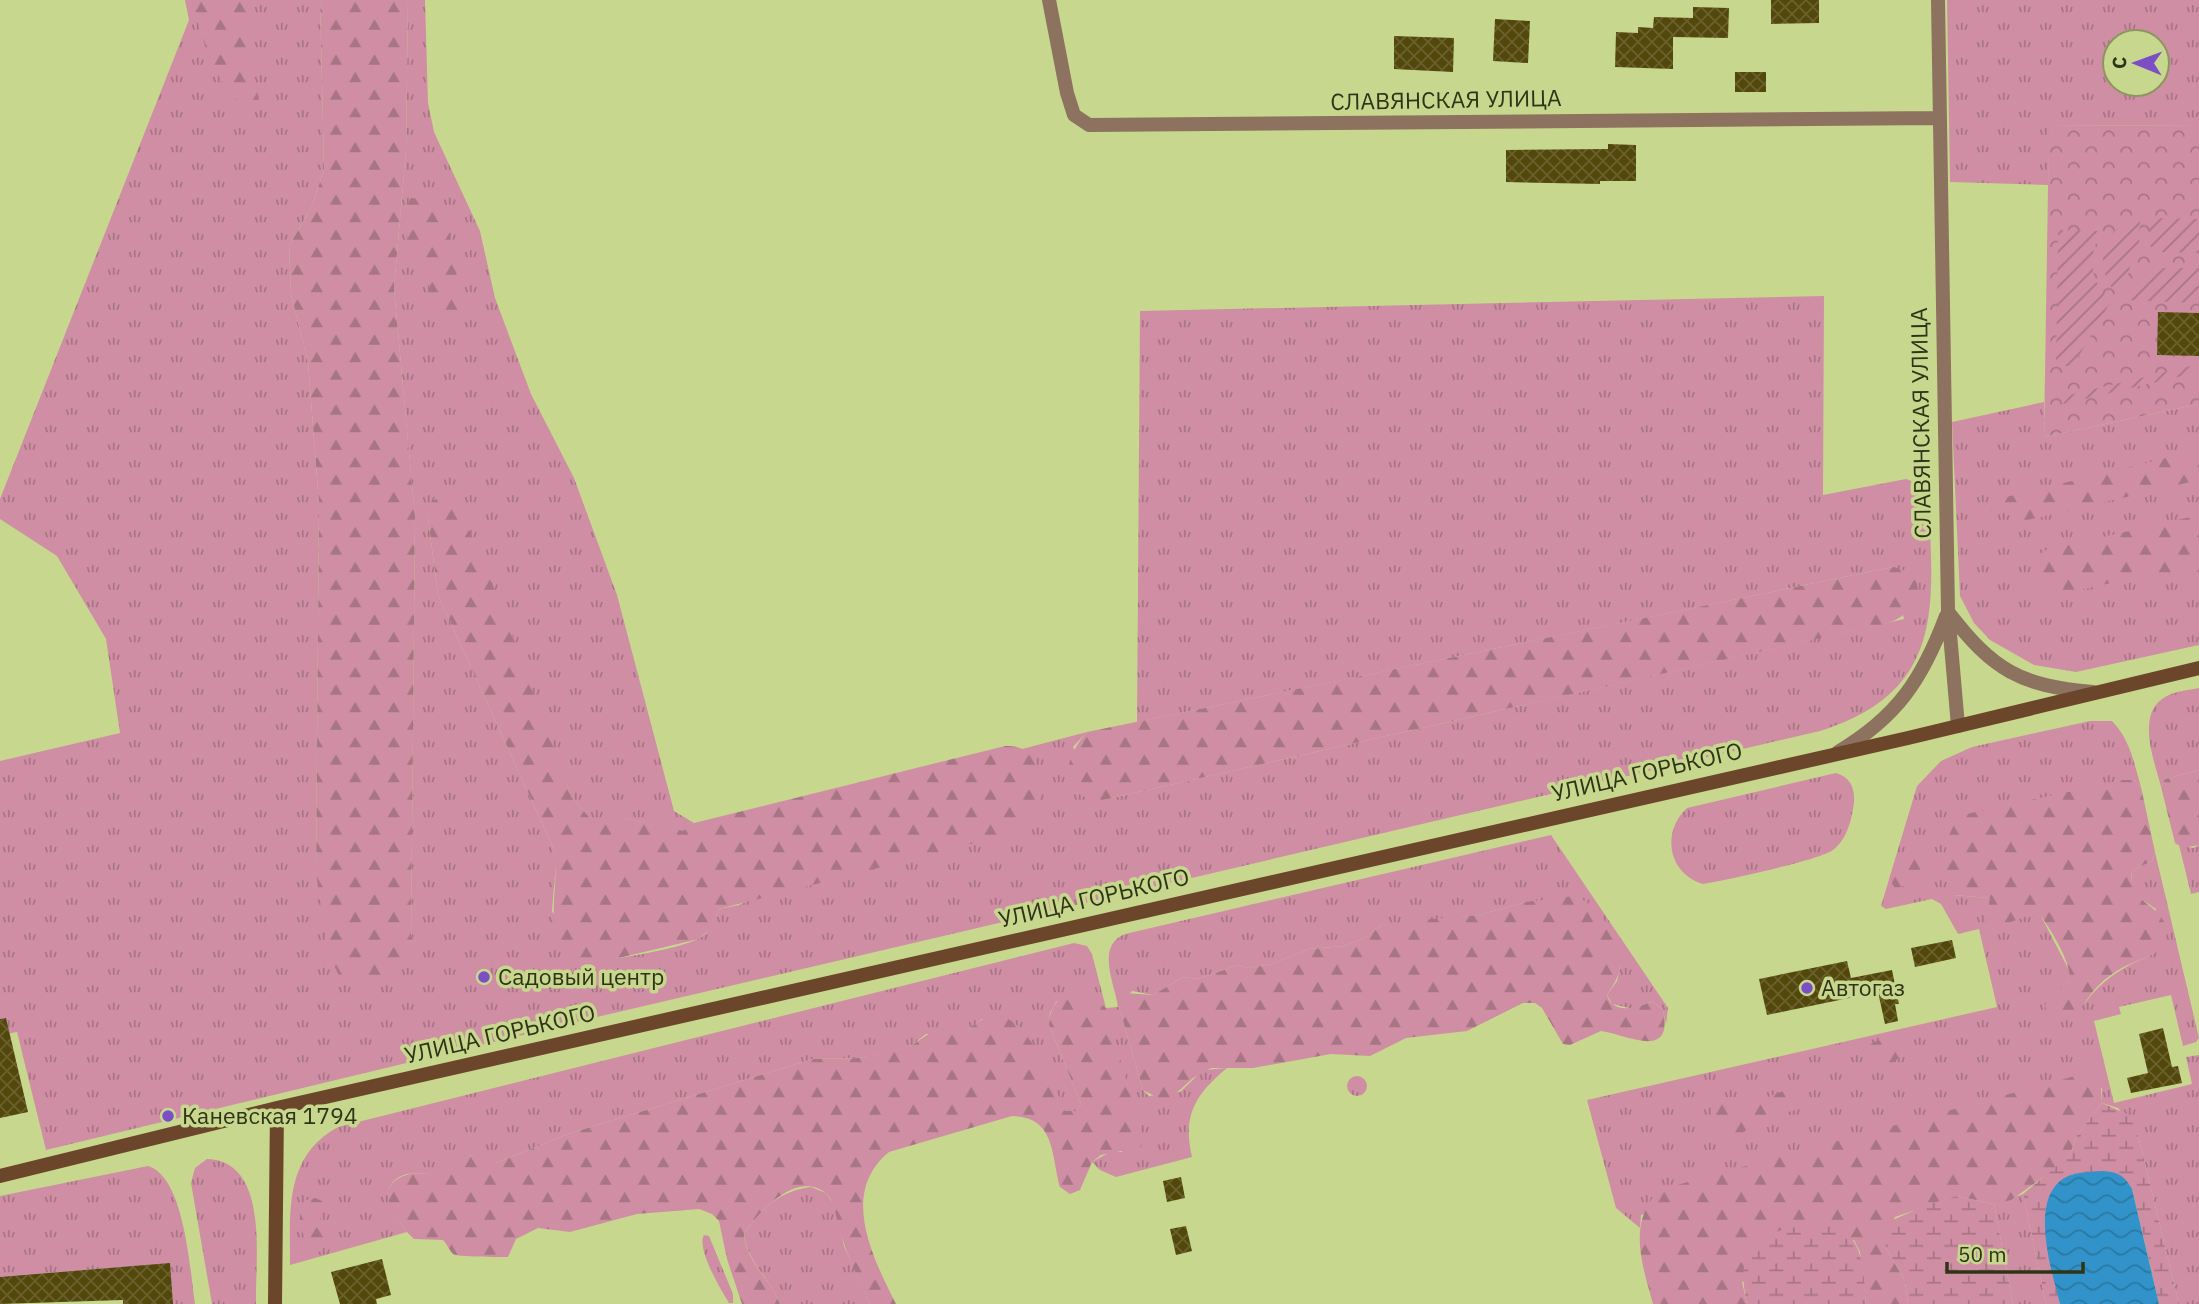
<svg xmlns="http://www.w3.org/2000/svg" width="2199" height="1304" font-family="'IBM Plex Sans',sans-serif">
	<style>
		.grass { fill: url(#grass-tufts); fill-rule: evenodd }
		.forest { fill: url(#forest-firs) }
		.wetland { fill: url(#wetland-marsh) }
		.park { fill: url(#park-crowns) }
		.garden { fill: url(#garden-furrows) }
		.water { fill: url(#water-waves) }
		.building { fill: url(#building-cross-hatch) }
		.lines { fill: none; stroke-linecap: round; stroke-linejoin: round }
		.minor { stroke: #8c725f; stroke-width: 14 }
		.secondary { stroke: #6b462a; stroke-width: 14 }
		.poi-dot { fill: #7c4ec6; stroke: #c8d78e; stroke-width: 2.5 }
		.labels { text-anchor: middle; stroke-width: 7; stroke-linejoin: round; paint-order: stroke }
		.street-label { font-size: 23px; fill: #2f3417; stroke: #c8d78e }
		.poi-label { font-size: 23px; fill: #2f3417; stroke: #c8d78e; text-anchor: start }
	</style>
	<defs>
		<pattern id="grass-tufts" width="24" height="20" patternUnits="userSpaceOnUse" patternTransform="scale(1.75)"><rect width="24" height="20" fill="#cf8ea4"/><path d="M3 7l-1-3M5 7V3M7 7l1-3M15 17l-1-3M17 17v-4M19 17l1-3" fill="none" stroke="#a87585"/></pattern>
		<pattern id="forest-firs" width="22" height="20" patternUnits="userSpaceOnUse" patternTransform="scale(1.75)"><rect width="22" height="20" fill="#cf8ea4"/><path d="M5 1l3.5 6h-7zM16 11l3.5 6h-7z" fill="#a87585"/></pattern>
		<pattern id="wetland-marsh" width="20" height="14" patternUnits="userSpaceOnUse" patternTransform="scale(1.75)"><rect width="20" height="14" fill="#cf8ea4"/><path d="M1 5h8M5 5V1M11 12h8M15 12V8" fill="none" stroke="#a87585"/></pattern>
		<pattern id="park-crowns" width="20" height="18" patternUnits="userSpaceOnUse" patternTransform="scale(1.75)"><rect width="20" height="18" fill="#cf8ea4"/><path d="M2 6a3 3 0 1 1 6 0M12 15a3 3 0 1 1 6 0" fill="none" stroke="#a87585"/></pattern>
		<pattern id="garden-furrows" width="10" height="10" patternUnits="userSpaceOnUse" patternTransform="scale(1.75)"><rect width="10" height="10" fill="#cf8ea4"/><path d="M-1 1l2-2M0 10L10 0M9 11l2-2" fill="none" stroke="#a87585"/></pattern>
		<pattern id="water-waves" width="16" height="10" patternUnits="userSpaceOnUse" patternTransform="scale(1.75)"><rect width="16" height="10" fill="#3193c9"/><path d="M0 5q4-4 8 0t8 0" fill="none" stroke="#2a79a2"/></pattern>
		<pattern id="building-cross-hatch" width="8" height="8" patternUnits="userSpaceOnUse" patternTransform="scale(1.75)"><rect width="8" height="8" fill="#53480b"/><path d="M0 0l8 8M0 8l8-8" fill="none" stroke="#69602e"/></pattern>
	</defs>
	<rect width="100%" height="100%" fill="#c8d78e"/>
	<path class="grass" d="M185 0H320L324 169 312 206 289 246 291 294 308 362 319 504 316 873 359 981C396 982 395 969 411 940L415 518 394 288 406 150 408 0H425L428 103 434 132 480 231 495 298 531 394 574 478 617 595 674 811 694 823 683 832 625 818H590L572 797 543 722 432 502 428 518 438 595 552 845 556 863 552 911 581 962C607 961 676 950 698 939 710 933 715 920 719 909L739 905 1035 762 1022 749 1087 732 1073 747 1103 800 1904 619 1893 567 1137 722 1140 311 1824 296 1823 495 1906 479 1928 487C1932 598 1951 690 1820 731L597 1017 46 1150 17 1032 0 1035V761L120 733 106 639 57 556 0 519V499L189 20Z
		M1947 0H2199V126L2050 125 2048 185 1950 182ZM2115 42H2157V84H2115Z
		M2044 402V437L2199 404V645L2076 672 2034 665 1990 640 1974 623 1960 596 1952 422Z
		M2199 688V770L2165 779 2161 787C2155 762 2134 712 2167 696 2176 691 2189 690 2199 688Z
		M2090 721H2112C2130 739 2134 763 2141 787L2134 780 1949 836 1946 875 1953 895 1990 898V905L2016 919 2030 914 2041 916 2070 972V981L2063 987 2085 1003C2102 980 2123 966 2150 956L2156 909 2135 895 2131 889 2132 871 2152 861 2155 852 2199 1038 2196 1042 2183 1046 2171 995 2119 1007 2121 1014 2094 1021 2114 1103 2192 1084 2186 1057 2199 1055V1304H2179L2138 1135 2118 1108 2102 1103V1088L1641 1215 1640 1228 1616 1208 1587 1100 1997 1007 1979 929 1958 934 1941 904 1932 899 1886 909 1881 906 1917 786 1941 761 1972 747Z
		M1836 773C1850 777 1855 788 1854 802 1852 819 1847 840 1833 850 1820 860 1723 881 1703 884 1668 874 1661 832 1687 808Z
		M1551 835 1668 1008 1666 1024 1663 1010 1652 1001 1633 1009 1612 1004 1607 995 1617 981 1620 966 1526 902 1479 915 1382 925 1363 939 1344 946 1309 949 1272 964 1248 968 1238 965 1198 979 1183 977 1153 995 1132 991 1119 1007 1143 1090 1149 1096 1180 1092 1203 1070 1227 1068C1196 1094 1182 1115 1192 1157L1116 1177 1100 1170 1092 1162 1112 1151 1122 1152 1106 1008C1089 990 1077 995 1056 1002L1050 1013 1049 1025 1081 1104 1076 1111H1065L982 1019 966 1031 926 1034 912 1045 890 1051 859 1058 813 1059 568 1134 496 1163 487 1164 470 1155C458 1161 443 1171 430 1173 422 1174 414 1173 407 1174 374 1183 393 1216 407 1232L290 1265C290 1212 284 1156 338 1127L1074 943 1087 946 1092 954 1106 1008 1118 1007C1115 984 1095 946 1125 934Z
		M2179 845 2193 848 2199 845V892L2191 894Z
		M1347 1086a10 10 0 1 1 20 0a10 10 0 1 1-20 0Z
		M207 1159C270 1161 255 1259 256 1304H212L191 1183 195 1168Z
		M148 1166C185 1177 190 1271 195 1304H173L0 1277V1196Z
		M811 1187 826 1193 834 1204 844 1246 870 1304H780C771 1280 746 1260 744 1234 761 1209 779 1191 811 1187Z
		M2023 1194 2046 1304H2013L1994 1204Z
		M704 1235 709 1236 733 1294V1303H729C721 1290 696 1248 704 1235Z"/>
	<path class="forest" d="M193 0H254L249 62 259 99 253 113C217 92 200 39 193 0Z
		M320 0H408L406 150 394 288 415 517 411 940C398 982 382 986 340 978L328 952 316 873 319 504 308 362 291 294 289 246 312 206 324 169Z
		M410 198C420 199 428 198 436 205 450 217 461 291 459 310L450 317 435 313 428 302 430 270 414 262C406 240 403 220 410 198Z
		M2199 450V480L2019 522 2006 513 1990 510 1994 501 2002 498Z
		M442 496 456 500 502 607 572 797 590 818H625L683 831 694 823 1005 746C1010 746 1018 746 1022 749 1049 763 1046 805 1027 823 1020 829 1010 832 1002 836L719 909 713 926 699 939 606 961 581 962 565 955C542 912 563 887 552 845L438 595 428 518 431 502Z
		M2199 515V573L2150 574 2054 596C2033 593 2030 577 2033 559L2046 550Z
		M1893 567C1933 575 1920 613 1888 623L1103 800C1056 799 1063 758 1087 732Z
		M2199 770V845L2183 848 2175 843 2161 787 2165 779Z
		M2123 780H2134L2141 787 2155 852 2152 861 2132 871C2126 908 2171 902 2166 939 2164 952 2147 957 2137 961 2123 966 2106 977 2096 988 2084 1001 2076 1022 2056 1022L2048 1015 2045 1006 2048 998 2070 981C2071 962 2052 932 2041 916 2022 912 2003 932 1986 922L1990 898 1953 895C1940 873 1943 832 1962 815Z
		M1914 847H1921L1928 864V872L1914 883 1896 888 1892 884C1892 866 1897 852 1914 847Z
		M1573 896C1597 901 1622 940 1620 965 1619 978 1613 985 1607 995 1612 1015 1639 1008 1652 1001L1663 1010C1674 1062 1626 1034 1601 1031L1570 1045 1563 1044 1542 1008 1535 1003H1523L1467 1031 1406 1038 1370 1056 1331 1054 1253 1068H1211L1193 1078 1171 1098 1162 1100 1143 1090 1119 1007V999L1125 993 1153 995 1183 977 1198 979 1238 965 1248 968 1272 964 1309 949 1344 946 1363 939 1382 925 1396 922 1479 915 1526 902Z
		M1081 993 1096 998 1106 1008 1143 1139 1141 1147 1101 1155 1092 1162 1080 1190 1070 1194 1060 1187C1051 1153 1055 1117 1012 1116L889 1152C839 1193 873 1258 896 1304H870C858 1278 845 1252 838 1224 835 1213 835 1202 827 1194 797 1168 758 1213 744 1234 745 1260 771 1280 780 1304H742L727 1259 719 1221 712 1214 699 1209 637 1214 570 1232 538 1228 516 1239 508 1257C500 1257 456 1257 453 1254 449 1250 447 1244 443 1240L414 1239C397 1223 370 1187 406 1175 415 1172 424 1175 433 1172 445 1169 453 1155 466 1155 477 1155 484 1164 496 1163L568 1134 813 1059 859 1058 912 1045 939 1027 966 1031C975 1024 983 1017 995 1016 1028 1014 1054 1086 1065 1111H1076L1081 1104 1049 1025C1050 1004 1060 994 1081 993Z
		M1898 1037 1903 1047 1900 1057 1891 1064 1868 1061C1860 1041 1882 1039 1898 1037Z
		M2093 1071 2100 1074 2102 1103 2077 1135 2070 1155 2055 1169 2011 1200 1994 1204 1956 1196 1895 1217 1884 1244 1905 1281 1908 1304H1866L1860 1252 1854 1240 1742 1282 1747 1304H1653C1642 1263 1627 1224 1659 1190Z
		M1791 1088 1799 1091 1801 1100 1795 1110C1784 1114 1772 1112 1761 1117 1754 1120 1750 1128 1744 1132 1725 1141 1715 1127 1711 1112L1715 1102 1727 1097 1763 1099Z
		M315 1198 322 1201 320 1223 329 1232 330 1242 319 1252 310 1250C302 1231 294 1220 306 1200Z"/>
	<path class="wetland" d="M2102 1103 2129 1115 2138 1135 2179 1304H2159L2132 1189 2073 1174C2030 1201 2051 1264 2060 1304H2046L2023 1194 2070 1155 2077 1135Z
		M1956 1196 1994 1204 2013 1304H1908L1905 1281 1884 1244V1224L1924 1206Z
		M1828 1223C1867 1237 1862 1269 1866 1304H1747C1731 1234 1770 1229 1828 1223Z"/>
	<path class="park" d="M2049 125 2199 126V404L2044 437Z"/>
	<path class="garden" d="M2149 218 2199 219V253L2158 252 2149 245Z
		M2140 219 2139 245 2128 254 2130 271 2116 293C2092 266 2102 225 2140 219Z
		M2058 230 2103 231C2086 253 2090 284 2111 301L2073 366H2056Z
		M2159 268H2199V303L2126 300 2140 278 2153 275Z
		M2199 364V372L2063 404 2069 395Z"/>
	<path class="water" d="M2102 1171C2118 1172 2124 1175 2132 1189L2159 1304H2060C2052 1271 2024 1188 2074 1174 2083 1172 2093 1172 2102 1171Z"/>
	<path class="building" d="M1771 0H1819V23L1771 24Z
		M1693 7 1729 8 1728 38 1673 37V69L1615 67 1616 32 1638 33V27L1653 28 1654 17 1693 18Z
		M1495 19 1530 21 1528 63 1493 61Z
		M1394 36 1454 38 1453 72 1394 69Z
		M1735 72H1766V92H1735Z
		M1608 144 1636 145V181H1600V184L1506 182V150L1608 149Z
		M2158 312 2199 313V356L2157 355Z
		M1952 940 1956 958 1915 967 1911 948Z
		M1847 961 1851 978 1892 970 1899 1004H1895L1898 1021 1885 1024 1878 992 1767 1015 1759 979Z
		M6 1018 28 1112 0 1118V1019Z
		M2163 1028 2172 1067 2178 1066 2182 1083 2131 1093 2127 1078 2148 1073 2139 1034Z
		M1181 1177 1185 1198 1167 1202 1163 1181Z
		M1186 1226 1192 1251 1176 1255 1170 1229Z
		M382 1259 391 1295 376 1299 377 1304H340L331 1272Z
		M170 1263 173 1304H123V1300L0 1304V1277Z"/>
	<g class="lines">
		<path class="minor" d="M1049 0 1067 93 1074 115 1089 125 1939 118
			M1938 0 1948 611 1958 726
			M1949 613C1993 670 2020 686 2093 692
			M1838 752C1897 717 1922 680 1946 616"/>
		<path class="secondary" d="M0 1176 277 1108 1908 738 2199 668
			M275 1304 277 1108"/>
	</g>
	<g class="poi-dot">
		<circle cx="484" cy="977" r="7"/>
		<circle cx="1807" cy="988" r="7"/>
		<circle cx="168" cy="1116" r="7"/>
	</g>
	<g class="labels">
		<g class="street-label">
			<text transform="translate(1446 100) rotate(-1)" y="8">СЛАВЯНСКАЯ УЛИЦА</text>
			<text transform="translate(1921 423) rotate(-91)" y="8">СЛАВЯНСКАЯ УЛИЦА</text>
			<text transform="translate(1647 772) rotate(-13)" y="8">УЛИЦА ГОРЬКОГО</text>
			<text transform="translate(1094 898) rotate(-13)" y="8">УЛИЦА ГОРЬКОГО</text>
			<text transform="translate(500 1034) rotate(-13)" y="8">УЛИЦА ГОРЬКОГО</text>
		</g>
		<g class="poi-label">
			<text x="498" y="985">Садовый центр</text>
			<text x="1821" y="996">Автогаз</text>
			<text x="182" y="1124">Каневская 1794</text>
		</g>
	</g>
	<g transform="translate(2136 63) rotate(271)"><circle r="33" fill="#c8d78e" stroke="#8b965e" stroke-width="2"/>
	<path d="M0-5L12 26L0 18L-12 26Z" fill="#7c4ec6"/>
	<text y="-10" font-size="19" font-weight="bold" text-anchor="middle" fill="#2f3417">С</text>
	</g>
	<path d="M1947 1262v10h136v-10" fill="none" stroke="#2f3417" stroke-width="3.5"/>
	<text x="1958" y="1262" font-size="21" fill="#2f3417" stroke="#c8d78e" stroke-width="5" paint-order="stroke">50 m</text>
</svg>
